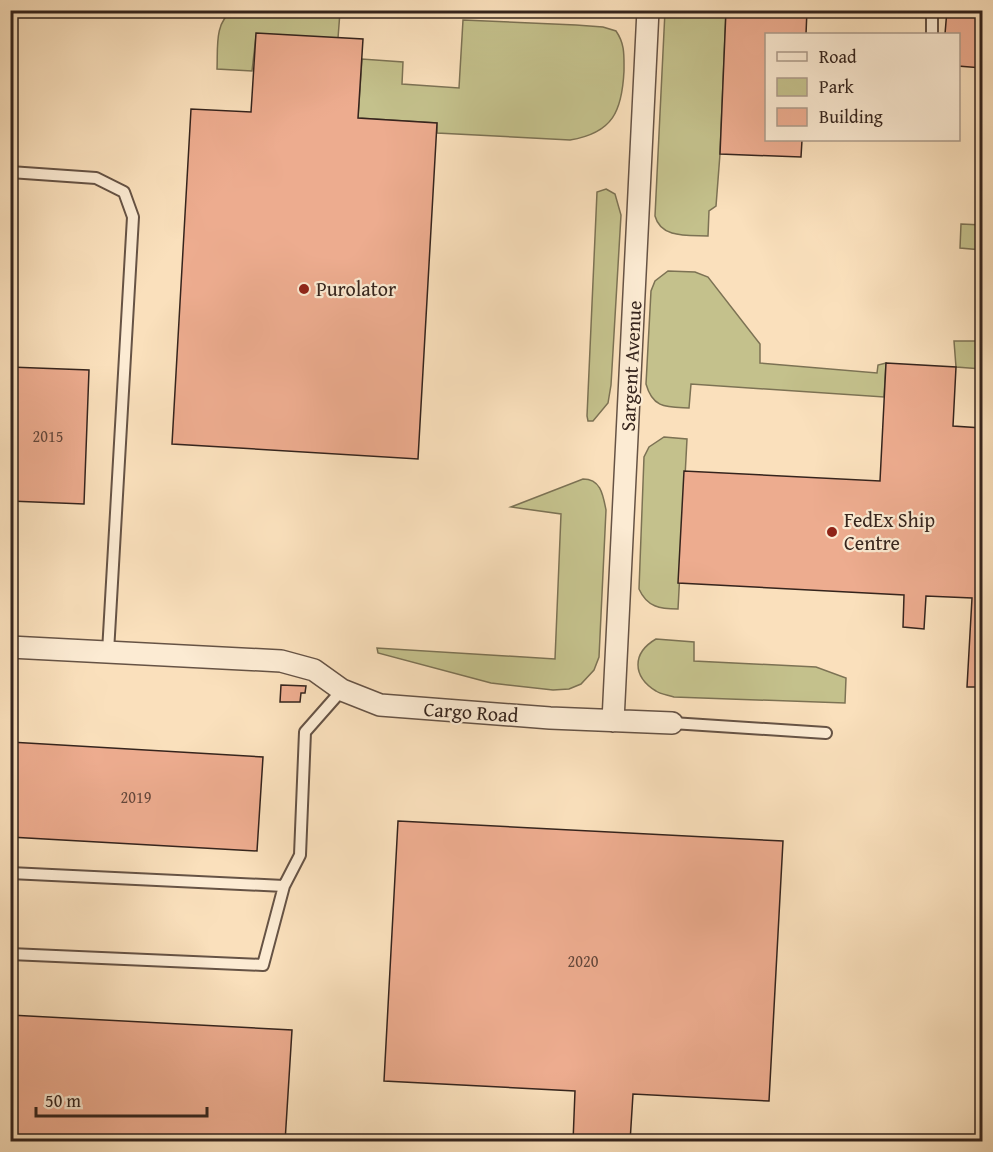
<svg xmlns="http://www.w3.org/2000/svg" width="993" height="1152" font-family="'Gentium Book Plus',serif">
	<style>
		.green { fill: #c4c18c; stroke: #7c7254; stroke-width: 1.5 }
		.building { fill: #edac8f; stroke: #35241d; stroke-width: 1.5 }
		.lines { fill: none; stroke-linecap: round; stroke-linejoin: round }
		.service-casing { stroke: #665345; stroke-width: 14 }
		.minor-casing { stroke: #665345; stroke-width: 24 }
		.service { stroke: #fcebd3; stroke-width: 10 }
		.minor { stroke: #fcebd3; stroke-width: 21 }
		.poi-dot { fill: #8f2418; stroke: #fcebd3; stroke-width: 2 }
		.labels { text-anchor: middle; stroke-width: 4.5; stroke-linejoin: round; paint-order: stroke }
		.number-label { font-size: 16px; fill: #63463a }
		.poi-label { font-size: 20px; fill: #35241d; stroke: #fcebd3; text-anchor: start }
		.street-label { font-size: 20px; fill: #35241d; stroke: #fcebd3 }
	</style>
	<rect width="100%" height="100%" fill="#fae0bc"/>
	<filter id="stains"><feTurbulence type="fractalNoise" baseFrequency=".00333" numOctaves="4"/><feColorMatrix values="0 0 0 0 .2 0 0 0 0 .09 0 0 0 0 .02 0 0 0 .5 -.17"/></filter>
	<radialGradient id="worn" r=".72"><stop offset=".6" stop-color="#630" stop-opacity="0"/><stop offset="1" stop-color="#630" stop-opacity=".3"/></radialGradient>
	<path class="green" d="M316 10 340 12 338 38 256 36 252 71 217 69C218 50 214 21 233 11Z
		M665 11H726L720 154 716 206 709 211 708 236C689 235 661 239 655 216Z
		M463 20 576 25 603 27 616 31C625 44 624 55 624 71 622 111 613 133 570 140L437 133V123L358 118 362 59 403 62 402 84 459 88Z
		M606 189 615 194 621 215 611 385 608 403 593 421H588L587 416 597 192Z
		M961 224 982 225V369L956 367 954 341H979L982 250 960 248Z
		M668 271 695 272 708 277 760 344V363L877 373 878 365 886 363 884 397 691 384 689 408C667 407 653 409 646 384L651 291 655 281Z
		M664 437 687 439 678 609C660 609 647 607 639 589L644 457 649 447Z
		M583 479C601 479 603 495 606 510L599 657 594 670 581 684 569 689 553 690 491 683 378 653 377 648 555 659 561 514 511 507Z
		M656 639 694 642V661L816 667 846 678 845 703 674 697C668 695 660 694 656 691 632 676 632 653 656 639Z"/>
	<path class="building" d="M726 10H807L806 34H766V140H802L801 157 720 154Z
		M947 10 982 12V68L958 66V34H945Z
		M256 33 363 39 358 118 437 123 418 459 172 444 191 109 251 112Z
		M886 363 956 367 953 426 982 428V687H967L972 598 926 596 924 629 903 627 904 595 678 583 684 471 880 481Z
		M10 367 89 370 84 504 10 501Z
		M281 685 306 686 305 693H301L300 702H280Z
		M10 742 263 757 257 851 10 837Z
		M398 821 783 841 769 1101 633 1094 630 1142H573L575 1091 384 1081Z
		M10 1015 292 1030 285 1142 10 1141Z"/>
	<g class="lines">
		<defs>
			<path id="service" d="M932 34V10
				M10 172 96 178 124 192 133 217 108 652
				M672 723 826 733
				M10 873 284 886
				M10 954 263 965 284 886 300 855 305 732 342 690"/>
			<path id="minor" d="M10 647 281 661 314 670 342 690 380 705 550 718 672 723
				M613 721 648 10"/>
		</defs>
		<use href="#service" class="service-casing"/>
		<use href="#minor" class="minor-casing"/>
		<use href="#service" class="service"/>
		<use href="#minor" class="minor"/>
	</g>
	<g class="poi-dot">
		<circle cx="304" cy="289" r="6"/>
		<circle cx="832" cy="532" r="6"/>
	</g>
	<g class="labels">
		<g class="number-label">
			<text x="48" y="442">2015</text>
			<text x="136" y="803">2019</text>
			<text x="583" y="967">2020</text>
		</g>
		<g class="poi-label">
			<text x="316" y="296">Purolator</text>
			<text x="844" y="527">FedEx Ship<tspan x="844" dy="23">Centre</tspan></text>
		</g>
		<g class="street-label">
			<text transform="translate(631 366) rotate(-87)" y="7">Sargent Avenue</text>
			<text transform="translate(471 712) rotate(4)" y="7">Cargo Road</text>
		</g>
	</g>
	<rect width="993" height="1152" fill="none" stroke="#fae0bc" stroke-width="36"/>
	<rect x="12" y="12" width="969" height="1128" fill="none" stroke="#35241d" stroke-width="3"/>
	<rect x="18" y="18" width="957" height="1116" fill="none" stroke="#35241d" stroke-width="1.5"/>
	<rect x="765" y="33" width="195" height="108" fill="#fcebd3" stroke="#ac9b8a" stroke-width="1.5"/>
	<rect x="777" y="52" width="30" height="9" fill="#fcebd3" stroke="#ac9b8a" stroke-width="1.5"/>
	<text x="819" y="63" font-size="18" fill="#35241d">Road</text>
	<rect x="777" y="78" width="30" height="18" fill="#c4c18c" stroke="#ac9b8a" stroke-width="1.5"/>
	<text x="819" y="93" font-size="18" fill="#35241d">Park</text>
	<rect x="777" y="108" width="30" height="18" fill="#edac8f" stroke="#ac9b8a" stroke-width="1.5"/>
	<text x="819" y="123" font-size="18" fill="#35241d">Building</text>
	<path d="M36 1107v9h171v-9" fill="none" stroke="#35241d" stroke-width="3"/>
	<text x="45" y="1107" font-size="18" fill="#35241d" stroke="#fcebd3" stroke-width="4.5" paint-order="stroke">50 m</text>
	<rect width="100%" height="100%" filter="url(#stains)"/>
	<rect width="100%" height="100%" fill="url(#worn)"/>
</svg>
